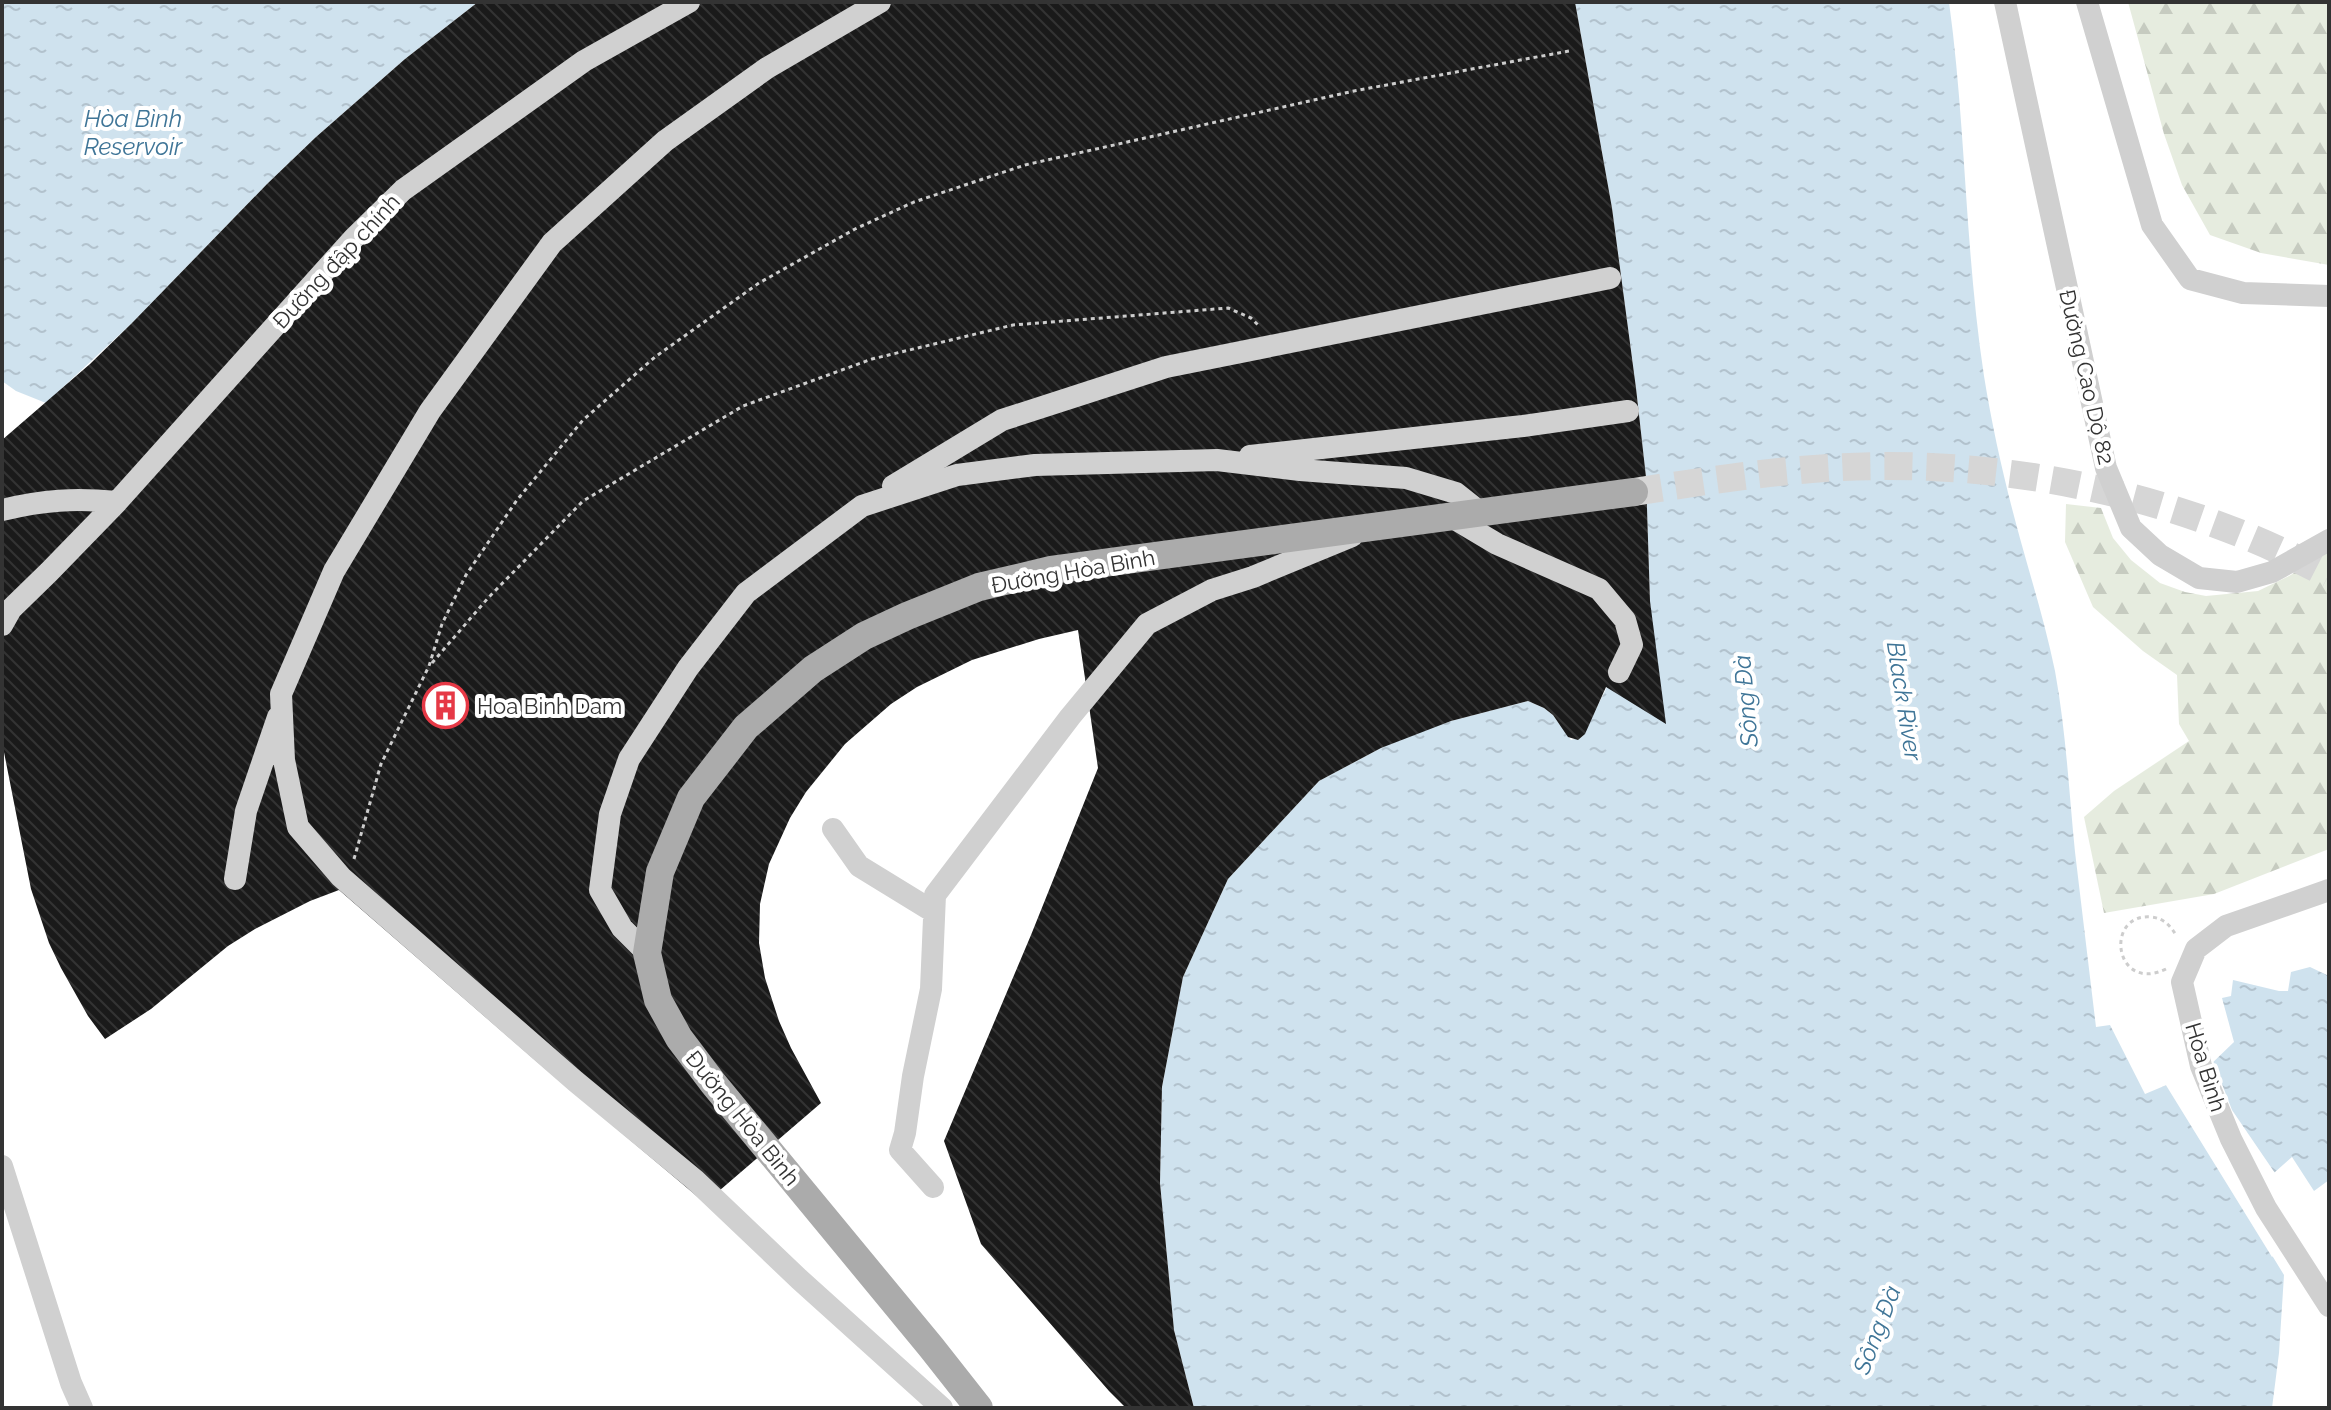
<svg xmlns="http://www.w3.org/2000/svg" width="2331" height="1410" font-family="Raleway,sans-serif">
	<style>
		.forest { fill: url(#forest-firs) }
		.water { fill: url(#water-ripples) }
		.pier { fill: #fff }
		.building { fill: url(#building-back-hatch) }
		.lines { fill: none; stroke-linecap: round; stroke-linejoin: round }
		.major-tunnel { stroke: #d6d6d6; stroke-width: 28; stroke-dasharray: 28 14; stroke-linecap: butt }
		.path { stroke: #cdcdcd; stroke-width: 3; stroke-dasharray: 4 4; stroke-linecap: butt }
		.minor { stroke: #d0d0d0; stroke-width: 22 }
		.major { stroke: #ababab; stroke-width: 28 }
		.labels { text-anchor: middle; stroke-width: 8; stroke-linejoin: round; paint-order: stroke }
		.street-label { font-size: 22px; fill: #333; stroke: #fff }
		.poi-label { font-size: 22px; fill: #333; stroke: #fff; text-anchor: start }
		.water-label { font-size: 24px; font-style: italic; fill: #3f7597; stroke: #fff }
	</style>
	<defs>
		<pattern id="forest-firs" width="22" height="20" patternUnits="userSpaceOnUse" patternTransform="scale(2)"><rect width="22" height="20" fill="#e6ecdf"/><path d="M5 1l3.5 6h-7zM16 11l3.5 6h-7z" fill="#c6cbc0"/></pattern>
		<pattern id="water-ripples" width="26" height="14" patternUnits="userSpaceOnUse" patternTransform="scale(2)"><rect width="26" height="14" fill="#cfe2ee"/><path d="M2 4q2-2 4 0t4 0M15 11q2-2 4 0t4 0" fill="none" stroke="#b2c2cd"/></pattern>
		<pattern id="building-back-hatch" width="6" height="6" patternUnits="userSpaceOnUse" patternTransform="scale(2)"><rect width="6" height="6" fill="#1a1a1a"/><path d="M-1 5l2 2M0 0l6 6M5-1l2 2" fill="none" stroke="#333"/></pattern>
	</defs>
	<rect width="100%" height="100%" fill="#fff"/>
	<path class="forest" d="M2128 2H2329V265L2261 253 2210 235 2182 185 2164 134Z
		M2066 504 2101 508 2113 538 2131 560 2160 583 2185 592 2206 596 2258 591 2289 576 2329 552V849L2214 894 2104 913 2084 817 2114 791 2189 741 2179 724 2177 675 2143 651 2093 607 2065 542Z"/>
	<path class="water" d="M2 2H478L405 59 316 137 267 184 132 323 46 403 16 391 2 381Z
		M1575 2H1949C1966 126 1965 252 1984 376 1993 432 2006 488 2021 542 2033 585 2046 627 2055 671 2066 731 2069 792 2075 852 2082 910 2089 969 2096 1027L2110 1025 2145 1094 2207 1068 2234 1042 2222 998 2231 996 2233 980 2279 991H2288L2291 972 2310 967 2329 976V1180L2314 1191 2292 1157 2240 1203 2284 1275 2279 1353 2272 1408H1194L1174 1330 1160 1183 1162 1087 1183 977 1228 879 1319 781 1381 748 1413 734 1451 721 1528 701 1544 708 1553 715 1571 740 1582 737 1650 601 1646 477 1636 388 1612 208Z"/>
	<path class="pier" d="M2212 1058 2232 1110 2277 1176 2245 1204 2275 1254 2272 1257 2164 1082 2205 1065Z"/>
	<path class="building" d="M478 2H1575L1612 208 1636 388 1646 477 1650 601 1666 724 1606 687 1585 734 1578 740 1568 737 1553 715 1544 708 1528 701 1451 721 1381 748 1319 781 1228 879 1183 977 1162 1087 1160 1183 1174 1330 1194 1408H1126L1109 1391 981 1244 944 1141 1031 935 1098 768 1078 630 1039 639 972 660 917 687 891 704 845 744 806 792 790 818 769 864 760 904 759 943 765 978 779 1021 791 1048 821 1103 705 1203 535 1060 339 890 310 901 255 929 228 946 151 1009 105 1039 88 1016 61 968 49 943 31 889 2 742V440L90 364 132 323 267 184 316 137 405 59Z"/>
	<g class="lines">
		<path class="major-tunnel" d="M1634 492C1717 479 1802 466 1887 466 2040 466 2193 502 2329 575"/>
		<path class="path" d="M432 663 488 598 583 501 743 406 872 359 1013 325 1228 308 1251 318 1260 327
			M354 859 381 764 429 666 442 624 466 575 517 500 583 420 655 357 759 283 855 229 914 202 1025 165 1354 91 1569 51
			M2166 969C2114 994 2104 913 2151 917 2163 918 2170 925 2176 935"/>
		<path class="minor" d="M880 2 767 68 665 141 552 243 430 411 334 571 281 694 284 760 298 827 341 877 575 1081 695 1180 799 1279 942 1408
			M2005 2 2106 468 2131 528 2160 555 2199 578 2237 582 2272 572 2329 540
			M2087 2 2152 225 2190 279 2243 293 2329 296
			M1250 456 1523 426 1628 411
			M893 486 1002 420 1166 367 1610 278
			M2 510C44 500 74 498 117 502L354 238 403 190 584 61 689 2
			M1450 516 1497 544 1599 589 1625 620 1632 645 1619 672
			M2 625 11 609 49 572 117 502
			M833 829 859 866 934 912
			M235 879 246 811 278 717
			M2329 890 2226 926 2196 949 2182 982 2201 1066 2231 1139 2266 1208 2329 1306
			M647 953 622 928 600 890 610 814 629 759 688 668 746 593 862 506 957 475 1035 465 1217 460 1300 470 1406 478 1456 493 1480 512
			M2 1166 71 1383 82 1408
			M933 1187 900 1150 905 1133 913 1076 931 989 935 895 1070 717 1147 624 1212 590 1253 577 1352 536"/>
		<path class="major" d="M979 1408 931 1347 713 1083 679 1038 658 1000 647 953 660 872 691 798 746 727 813 669 864 636 907 616 979 587 1051 570 1634 492"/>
	</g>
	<defs>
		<symbol id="building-ring" viewBox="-11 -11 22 22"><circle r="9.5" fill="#fff" stroke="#e63946" stroke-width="1.5"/><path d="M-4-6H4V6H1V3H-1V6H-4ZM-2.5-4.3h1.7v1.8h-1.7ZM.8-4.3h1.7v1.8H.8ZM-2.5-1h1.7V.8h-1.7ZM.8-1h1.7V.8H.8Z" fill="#e63946"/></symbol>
	</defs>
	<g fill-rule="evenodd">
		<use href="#building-ring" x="420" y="680" width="51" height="51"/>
	</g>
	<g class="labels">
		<g class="street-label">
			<text transform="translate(336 261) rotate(-47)" y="8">Đường đập chính</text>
			<text transform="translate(2087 377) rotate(77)" y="8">Đường Cao Dộ 82</text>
			<text transform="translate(1073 571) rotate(-10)" y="8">Đường Hòa Bình</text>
			<text transform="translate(2206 1067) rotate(73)" y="8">Hòa Bình</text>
			<text transform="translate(743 1118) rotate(51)" y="8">Đường Hòa Bình</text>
		</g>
		<g class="poi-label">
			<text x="477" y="714">Hoa Binh Dam</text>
		</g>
		<g class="water-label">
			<text x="133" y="127">Hòa Bình<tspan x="133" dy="28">Reservoir</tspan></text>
			<text transform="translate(1746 701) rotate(-95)" y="8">Sông Đà</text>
			<text transform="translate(1904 701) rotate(81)" y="8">Black River</text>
			<text transform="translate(1877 1330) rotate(-69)" y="8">Sông Đà</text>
		</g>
	</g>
	<rect width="2331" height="1410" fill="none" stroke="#333333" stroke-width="8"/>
</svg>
